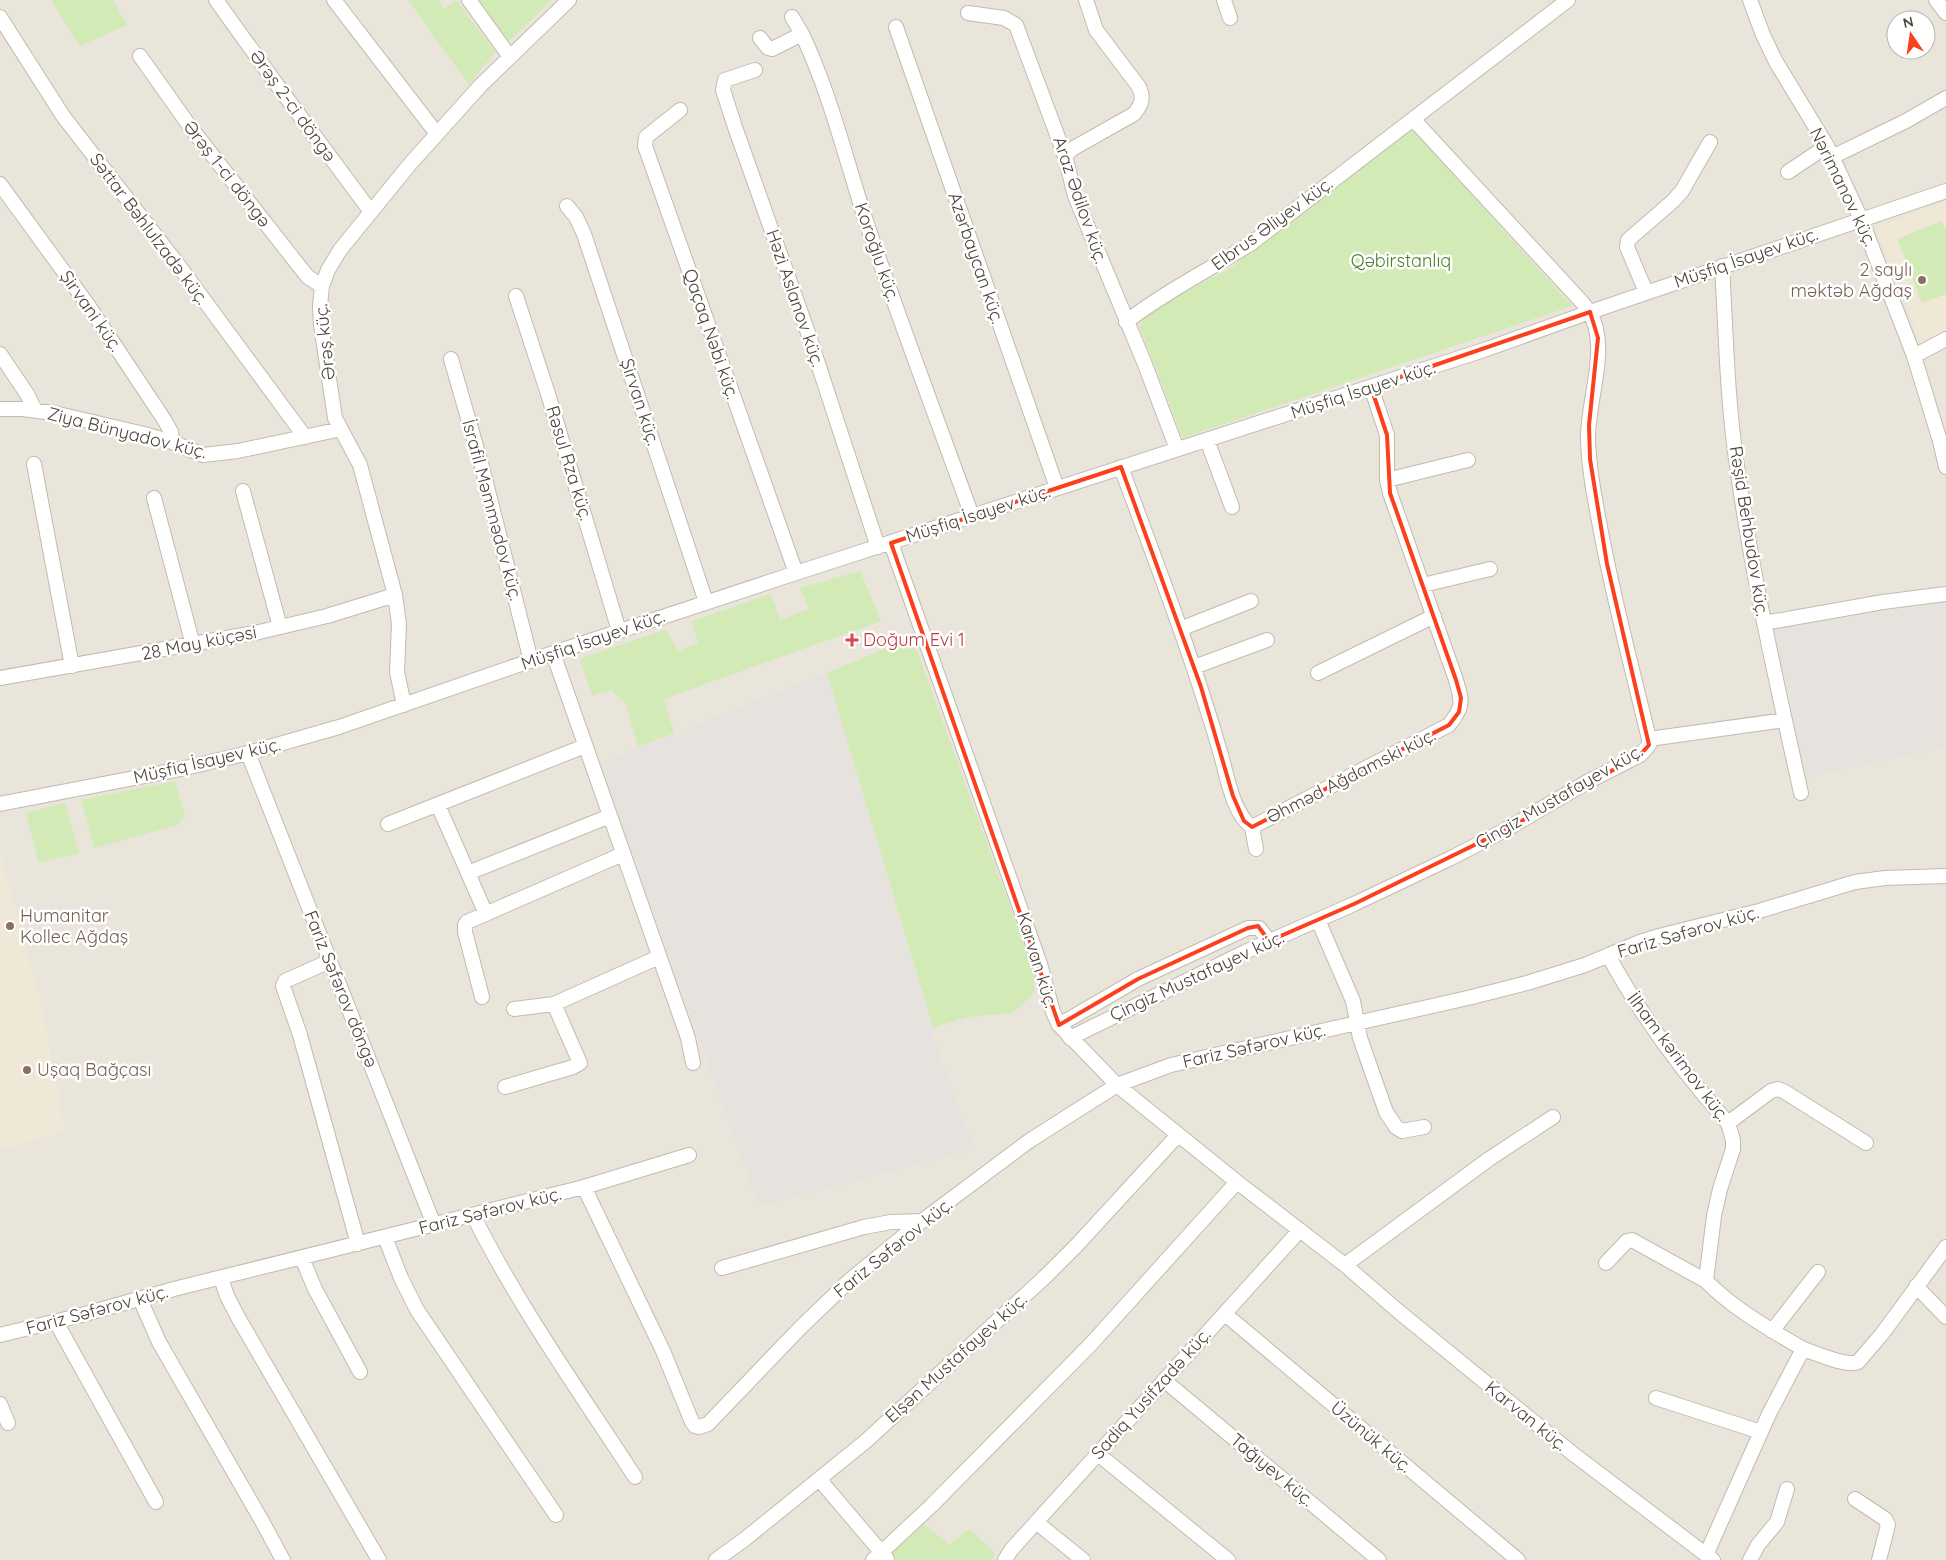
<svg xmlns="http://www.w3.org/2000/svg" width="1946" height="1560" font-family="Quicksand,sans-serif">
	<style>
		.residential { fill: #eae5da; fill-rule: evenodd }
		.industrial { fill: #e6e2dd }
		.education { fill: #efe8d6 }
		.green { fill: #d2eab5 }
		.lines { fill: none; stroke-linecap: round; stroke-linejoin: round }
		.minor-casing { stroke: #c2bbae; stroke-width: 16 }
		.minor { stroke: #fff; stroke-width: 14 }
		.marked { fill: none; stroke: #fc3f1d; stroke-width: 4; stroke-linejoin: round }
		.education-dot { fill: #8d6e63; stroke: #fff; stroke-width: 2 }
		.health-dot { fill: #e0444e; stroke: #fff; stroke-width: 2 }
		.labels { text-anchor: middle; stroke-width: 5; stroke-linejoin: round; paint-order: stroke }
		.street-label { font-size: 18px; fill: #4b4439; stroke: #fff }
		.park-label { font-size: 18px; fill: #4a7f2a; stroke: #fff }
		.education-label { font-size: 18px; fill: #785e54; stroke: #fff; text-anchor: start }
		.health-label { font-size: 18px; fill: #be3a42; stroke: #fff; text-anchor: start }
	</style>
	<rect width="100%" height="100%" fill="#f6f3ec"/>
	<path class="residential" d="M0 0H1946V1560H0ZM1896 20H1926V50H1896Z"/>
	<path class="industrial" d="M1946 602V747L1806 777 1774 628Z
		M827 673 938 1051 974 1149 759 1206 600 763Z"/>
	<path class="education" d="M1946 201V333L1921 344 1877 228 1921 210Z
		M0 854 40 998 65 1132 0 1149Z"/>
	<path class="green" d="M51 0H113L127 25 80 46Z
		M408 0H438L444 9 456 0 495 52 469 85Z
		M478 0H552L509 41Z
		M1410 127 1572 306 1183 438 1140 328 1145 313 1229 269 1341 184Z
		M1942 221 1946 231V294L1922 303 1897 239Z
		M860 571 881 621 664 699 674 733 638 747 626 704 612 690 592 696 580 659 666 629 678 651 698 643 692 621 771 594 780 620 809 609 800 588Z
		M912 637 1033 970 1035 992 1013 1013 967 1017 933 1028 827 673Z
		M175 781 185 816 178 825 94 848 81 800Z
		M65 803 79 853 39 863 26 813Z
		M924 1524 949 1545 969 1529 996 1554 991 1560H897L891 1554Z"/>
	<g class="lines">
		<defs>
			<path id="minor" d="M216 0 280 89 371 212
				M334 0 437 134
				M469 0 510 57
				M1224 0 1230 18
				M1750 0 1763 35 1776 62 1827 146 1861 219 1914 356 1940 441 1946 467
				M1936 0 1946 13
				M968 13 1004 18 1016 25 1065 156 1075 196 1144 362 1177 449
				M0 17 63 116 176 262 305 437
				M792 17 802 34
				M896 27 1057 488
				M760 38 768 48 772 49 802 34C831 95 846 161 867 224 900 322 937 419 972 516
				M140 56 191 128 299 266 308 277 322 286
				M755 70 725 80 723 90 735 127 807 330 878 547
				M680 110 646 137 645 146 796 573
				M1065 156 1072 149 1134 114C1142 104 1144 99 1139 87L1096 30 1086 0
				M1832 157 1906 121 1946 98
				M1788 172 1827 146
				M0 184 88 305 165 421 171 432 172 442
				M567 206 576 217 584 234 706 602
				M1722 266C1726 333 1727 400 1737 466 1752 576 1777 684 1801 793
				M1646 292 1627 247 1628 240 1673 201 1682 191 1710 142
				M516 296 548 394 619 631
				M1126 322C1166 291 1211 269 1253 242L1568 0
				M0 354 27 394 35 410
				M1914 356 1946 339
				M451 359 482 467 531 661
				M0 409H22L54 413 144 434 172 442 203 455 238 451 341 429
				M1207 440 1232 507
				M34 464 72 666
				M1121 467C1156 563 1193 657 1221 755 1227 776 1233 814 1252 827L1449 725C1464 706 1462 702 1456 680L1390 493 1387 480V435L1371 387
				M1387 480 1468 460
				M243 491 280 627
				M154 498 193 645
				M891 543 1040 964 1053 1012 1059 1025 1117 1085 1237 1182 1345 1265 1398 1311 1572 1453 1713 1560
				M1423 585 1490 569
				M1764 623 1883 602 1946 594
				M1180 629 1251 601
				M553 653 688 1038 693 1063
				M1194 667 1267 640
				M1318 673 1434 616
				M0 678 259 632 327 616 395 595
				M404 705 397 672 399 624 395 595 360 465 335 418 321 325 320 306 322 286 328 270 340 250 410 164 481 85 569 0
				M1649 739 1785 720
				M248 753 434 1225
				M0 804 181 769 248 753 339 727 553 653 796 573 1484 350 1590 312 1946 191
				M438 805 486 914
				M388 824 585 746
				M1252 827 1256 849
				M468 873 610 816
				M1318 920 1353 1001 1360 1038 1386 1112 1396 1127 1402 1131 1424 1127
				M1608 955C1641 1016 1682 1071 1728 1123L1733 1140V1149L1720 1189 1714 1216 1706 1281C1735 1310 1768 1328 1803 1349
				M330 961 285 981 283 986 300 1035 358 1244
				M482 997 465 932V925L467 922 623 854
				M514 1009 554 1004
				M1059 1025 1138 979 1248 928H1259L1269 941
				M1070 1038 1245 952 1354 904 1453 857 1507 829 1587 782 1640 755 1649 745V739C1633 672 1615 605 1602 537 1596 505 1589 472 1588 440 1587 401 1610 348 1590 313 1585 304 1575 295 1568 287L1413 119
				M505 1087 573 1067 580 1063 554 1004 659 957
				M1728 1123 1771 1091 1778 1089 1785 1092 1866 1143
				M584 1187 689 1155
				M473 1215C519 1307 579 1391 635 1477
				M385 1237 401 1278 417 1310 556 1515
				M302 1258 315 1289 360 1372
				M1606 1263 1627 1241 1632 1240 1706 1281
				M1345 1265 1489 1159 1553 1117
				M722 1268 864 1227 891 1222 922 1221
				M221 1278 227 1296 239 1319 379 1560
				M1916 1286 1946 1317
				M140 1299 159 1342 263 1523 283 1560
				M1225 1314 1518 1560
				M56 1322 156 1502
				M1772 1331 1818 1272
				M0 1335 78 1316 174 1289 584 1187 663 1351 692 1422 695 1426 699 1427 708 1424 801 1327 850 1280 922 1221 1029 1141 1117 1085 1171 1065 1472 997 1527 983 1585 965 1640 942 1659 936 1759 911 1855 882 1885 878 1946 876
				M1164 1380 1379 1560
				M1656 1398 1761 1432
				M0 1404 8 1423
				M1098 1454 1228 1560
				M819 1479 887 1559
				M1855 1499 1885 1519 1888 1525 1879 1560
				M1036 1522 1083 1560
				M1706 1555 1769 1414 1803 1349C1816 1353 1846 1367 1858 1362L1882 1334 1946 1247
				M716 1560 745 1539 866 1441 1046 1276 1076 1246 1178 1135
				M873 1560 931 1506 1091 1344 1237 1182
				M1005 1560 1011 1550 1300 1230
				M1750 1560 1758 1545 1777 1522 1787 1489"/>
		</defs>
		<use href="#minor" class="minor-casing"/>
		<use href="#minor" class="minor"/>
	</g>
	<path class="marked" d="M1590 312 1598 338 1589 425 1590 459 1607 564 1649 745 1640 755 1507 829 1354 904 1269 941 1258 926 1248 928 1138 979 1059 1025 891 543 1121 467 1201 687 1233 796 1244 821 1252 827 1449 725 1459 712 1461 698 1456 680 1390 493 1387 435 1371 387Z"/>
	<g class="education-dot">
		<circle cx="1922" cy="280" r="5"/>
		<circle cx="10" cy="926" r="5"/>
		<circle cx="27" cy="1070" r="5"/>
	</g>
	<path class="health-dot" d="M849.5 632.5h5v5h5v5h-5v5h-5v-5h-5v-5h5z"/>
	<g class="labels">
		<g class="street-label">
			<text transform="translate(293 106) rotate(54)" y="6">Ərəş 2-ci döngə</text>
			<text transform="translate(227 174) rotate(52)" y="6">Ərəş 1-ci döngə</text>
			<text transform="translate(1843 187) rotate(64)" y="6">Nərimanov küç.</text>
			<text transform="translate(1080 200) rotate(71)" y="6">Araz Ədilov küç.</text>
			<text transform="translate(1272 224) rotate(-36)" y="6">Elbrus Əliyev küç.</text>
			<text transform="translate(149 229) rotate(53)" y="6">Səttar Bəhlulzadə küç.</text>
			<text transform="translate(877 252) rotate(71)" y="6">Koroğlu küç.</text>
			<text transform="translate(976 258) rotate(71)" y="6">Azərbaycan küç.</text>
			<text transform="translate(1746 258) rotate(-19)" y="6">Müşfiq İsayev küç.</text>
			<text transform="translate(795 298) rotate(71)" y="6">Həzi Aslanov küç.</text>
			<text transform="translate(91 311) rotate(55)" y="6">Şirvani küç.</text>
			<text transform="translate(711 334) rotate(71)" y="6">Qaçaq Nəbi küç.</text>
			<text transform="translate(325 342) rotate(-96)" y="6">Ərəş küç.</text>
			<text transform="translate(1363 390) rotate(-18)" y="6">Müşfiq İsayev küç.</text>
			<text transform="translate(640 402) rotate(72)" y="6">Şirvan küç.</text>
			<text transform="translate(127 433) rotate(14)" y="6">Ziya Bünyadov küç.</text>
			<text transform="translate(569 463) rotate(73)" y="6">Rəsul Rza küç.</text>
			<text transform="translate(492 510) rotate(75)" y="6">İsrafil Məmmədov küç.</text>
			<text transform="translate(978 514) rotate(-18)" y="6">Müşfiq İsayev küç.</text>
			<text transform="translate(1749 531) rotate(81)" y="6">Rəşid Behbudov küç.</text>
			<text transform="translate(593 640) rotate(-19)" y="6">Müşfiq İsayev küç.</text>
			<text transform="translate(199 643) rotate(-11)" y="6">28 May küçəsi</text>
			<text transform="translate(207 761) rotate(-13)" y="6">Müşfiq İsayev küç.</text>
			<text transform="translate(1351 776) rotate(-27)" y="6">Əhməd Ağdamski küç.</text>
			<text transform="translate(1559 797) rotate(-30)" y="6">Çingiz Mustafayev küç.</text>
			<text transform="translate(1688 932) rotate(-16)" y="6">Fariz Səfərov küç.</text>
			<text transform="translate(1037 960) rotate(73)" y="6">Karvan küç.</text>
			<text transform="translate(1197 976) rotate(-25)" y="6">Çingiz Mustafayev küç.</text>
			<text transform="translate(341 989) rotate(68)" y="6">Fariz Səfərov döngə</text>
			<text transform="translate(1254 1046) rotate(-13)" y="6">Fariz Səfərov küç.</text>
			<text transform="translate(1678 1057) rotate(53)" y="6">İlham kərimov küç.</text>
			<text transform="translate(490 1211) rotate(-14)" y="6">Fariz Səfərov küç.</text>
			<text transform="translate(893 1248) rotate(-39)" y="6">Fariz Səfərov küç.</text>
			<text transform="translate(97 1310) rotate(-15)" y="6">Fariz Səfərov küç.</text>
			<text transform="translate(956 1358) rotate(-42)" y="6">Elşən Mustafayev küç.</text>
			<text transform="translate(1151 1394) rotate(-48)" y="6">Sadiq Yusifzadə küç.</text>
			<text transform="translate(1526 1416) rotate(39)" y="6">Karvan küç.</text>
			<text transform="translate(1371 1437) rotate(40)" y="6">Üzünük küç.</text>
			<text transform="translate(1272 1470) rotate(40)" y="6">Tağıyev küç.</text>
		</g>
		<g class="park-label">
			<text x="1401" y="267">Qəbirstanlıq</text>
		</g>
		<g class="education-label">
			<text x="1912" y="276" text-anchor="end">2 saylı<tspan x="1912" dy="21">məktəb Ağdaş</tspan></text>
			<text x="20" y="922">Humanitar<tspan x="20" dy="21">Kollec Ağdaş</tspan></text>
			<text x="37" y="1076">Uşaq Bağçası</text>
		</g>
		<g class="health-label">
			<text x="863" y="646">Doğum Evi 1</text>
		</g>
	</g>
	<g transform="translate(1911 35) rotate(347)"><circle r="24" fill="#ffffff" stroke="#b7b4b0"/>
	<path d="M0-4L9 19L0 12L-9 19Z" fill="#fc3f1d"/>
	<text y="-8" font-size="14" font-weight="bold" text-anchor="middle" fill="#4b4439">N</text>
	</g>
</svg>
